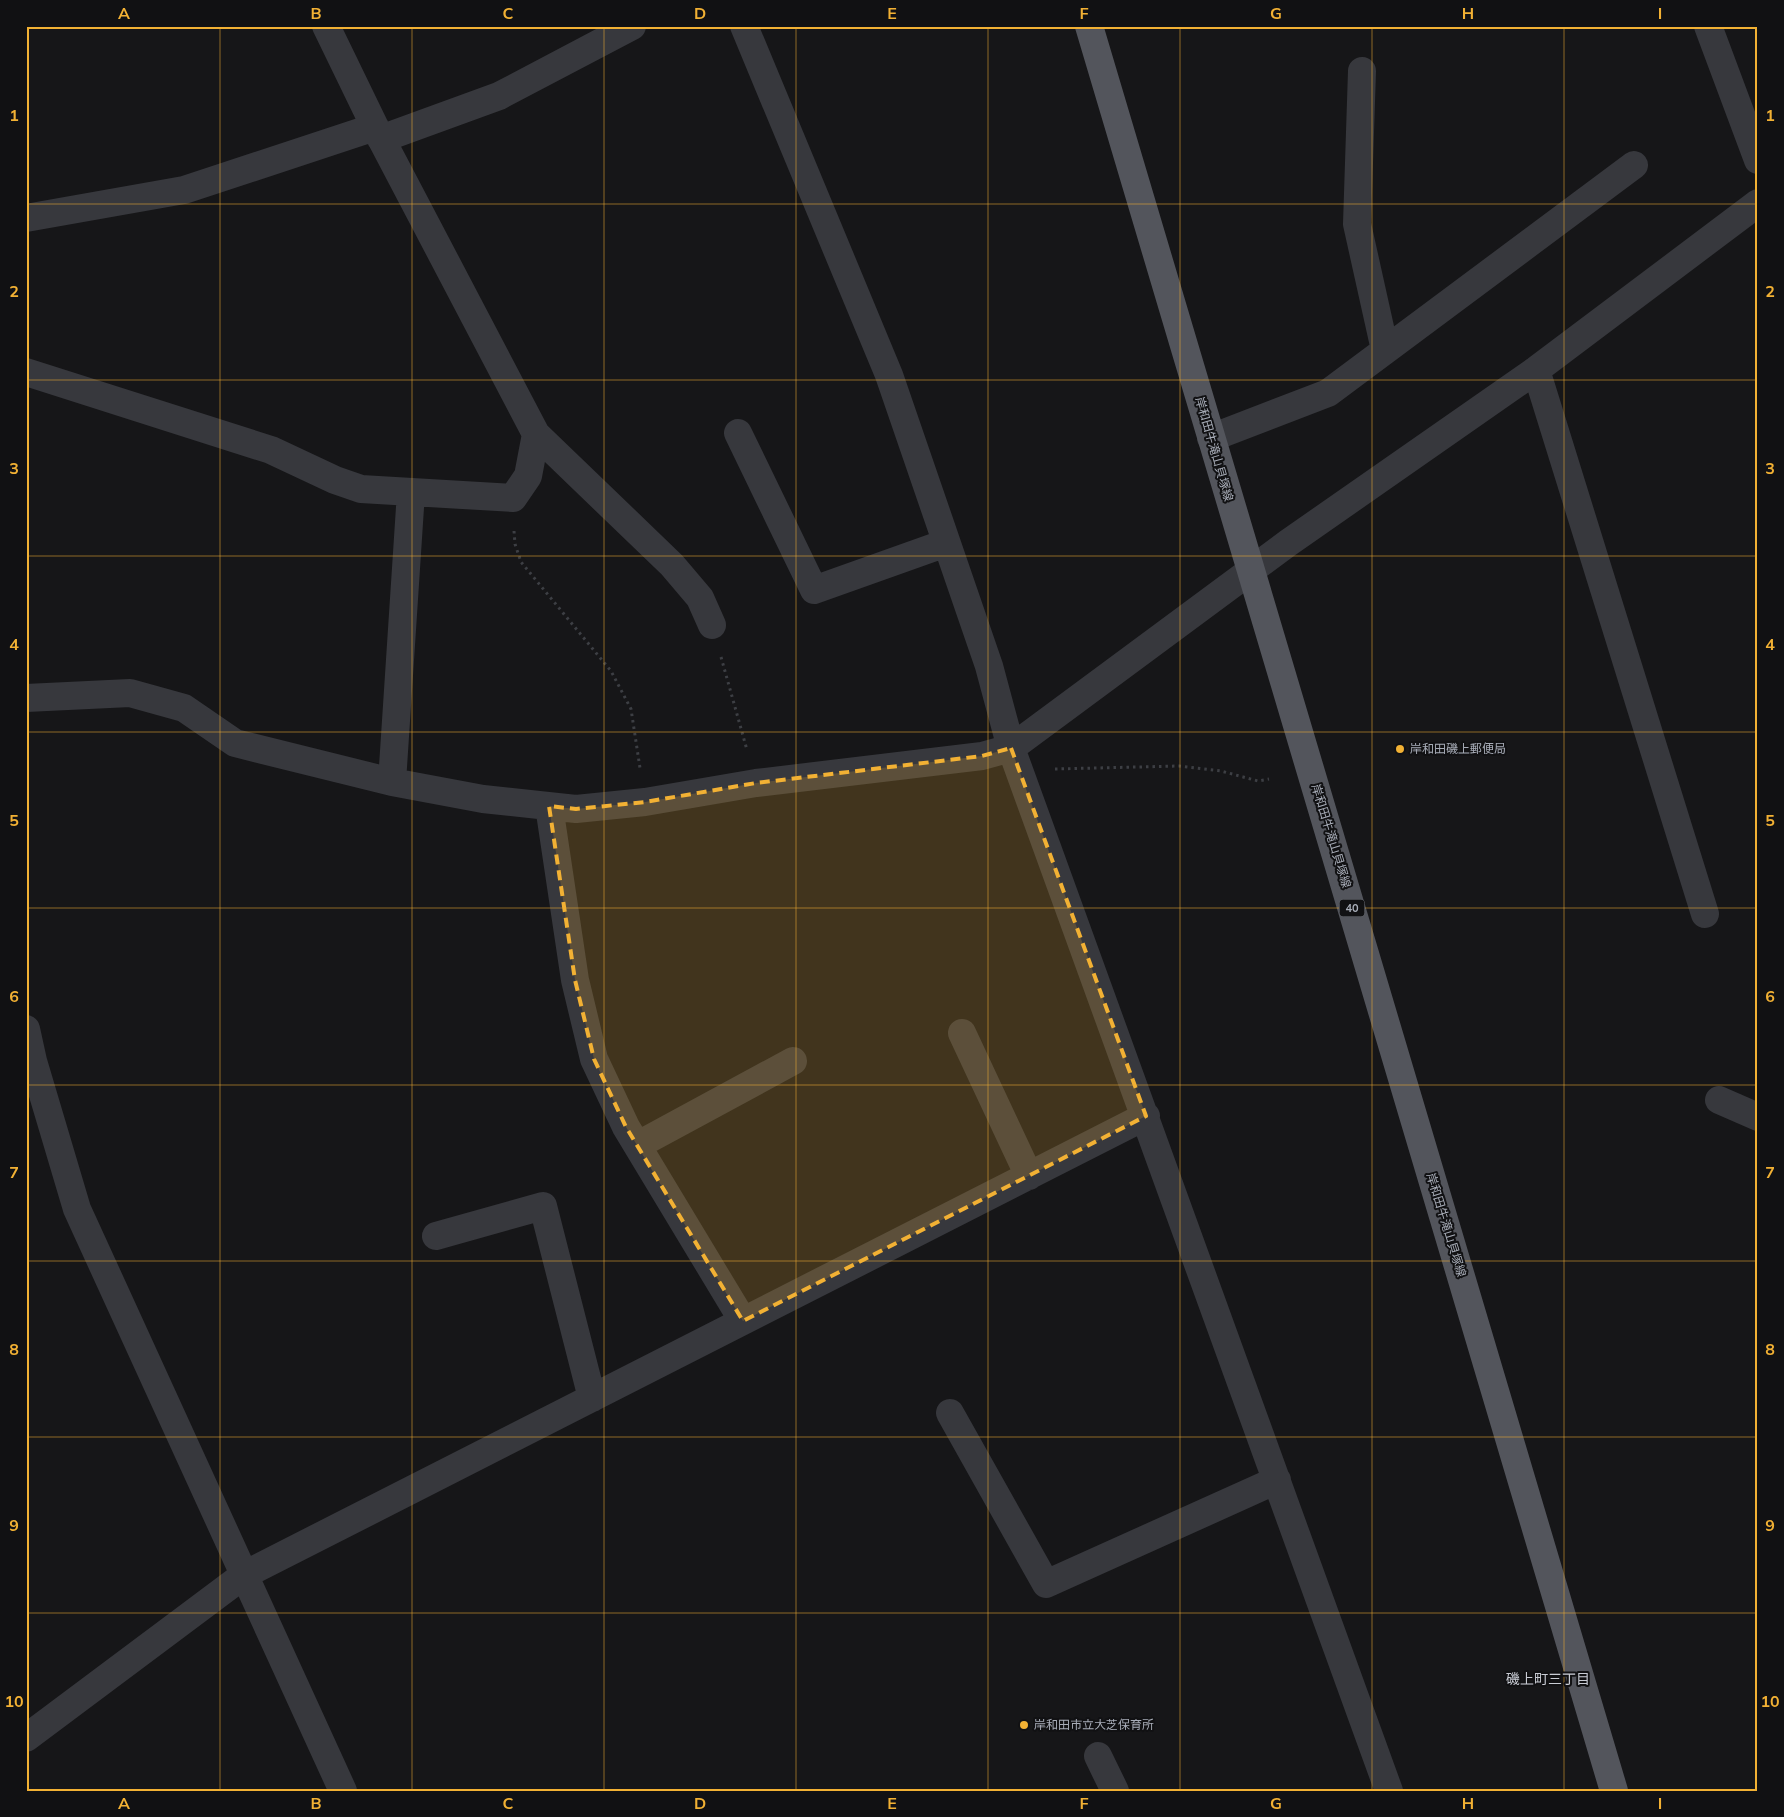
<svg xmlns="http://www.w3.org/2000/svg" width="1784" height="1817" font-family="Mulish,'Noto Sans JP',sans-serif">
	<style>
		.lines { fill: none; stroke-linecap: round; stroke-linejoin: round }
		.path { stroke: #3d3f44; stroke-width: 3; stroke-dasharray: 2.5 4; stroke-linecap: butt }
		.minor { stroke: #37383d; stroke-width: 28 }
		.major { stroke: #53555c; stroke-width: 28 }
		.marked { fill: #f2b134; fill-opacity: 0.2; stroke: #f2b134; stroke-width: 4; stroke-dasharray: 10 6; stroke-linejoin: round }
		.grid { fill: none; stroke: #f2b134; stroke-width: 1; stroke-opacity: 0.55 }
		.poi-dot { fill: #f2b134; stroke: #111113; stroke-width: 2 }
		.labels { text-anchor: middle; stroke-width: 4; stroke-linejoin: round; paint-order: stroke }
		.shield { fill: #111113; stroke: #7b7e86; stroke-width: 1 }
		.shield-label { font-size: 11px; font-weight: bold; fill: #a8adb8 }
		.street-label { font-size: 12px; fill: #a8adb8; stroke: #111113 }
		.poi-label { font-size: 12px; fill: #a8adb8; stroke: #111113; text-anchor: start }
		.neighbourhood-label { font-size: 14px; fill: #c9ccd4; stroke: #111113 }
		.neatline { fill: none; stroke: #f2b134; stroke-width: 2 }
		.grid-label { font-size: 16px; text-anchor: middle; font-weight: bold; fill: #f2b134 }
	</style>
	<rect width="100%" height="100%" fill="#161618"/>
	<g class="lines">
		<path class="path" d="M514 531 515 544 521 562 611 671 631 709 640 768
			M721 657 747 750
			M1055 769 1179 766 1221 771 1258 781 1269 779"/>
		<path class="minor" d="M326 26 375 127 536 434 672 565 700 598 712 625
			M744 26 889 375 989 666 1011 748 1389 1791
			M1708 26 1758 160
			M1362 71 1357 224 1385 350
			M381 139 499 96 632 26
			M26 218 184 190 375 127
			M1536 370 1705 914
			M26 372 271 450 335 480 361 489 513 498 528 476 536 434
			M738 433 814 590 946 543
			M1211 438 1328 393 1634 165
			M26 698 130 693 184 708 235 743 392 782 483 799 576 809 645 802 756 783 982 756 1011 748 1288 543 1536 370 1758 203
			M392 782 411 492
			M549 806 575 980 594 1059 626 1127 743 1321
			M26 1029 33 1061 77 1209 343 1791
			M962 1033 1029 1176
			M1719 1100 1758 1117
			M638 1145 793 1061
			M436 1236 543 1206 592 1398
			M950 1413 1046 1584 1277 1480
			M26 1738 244 1575 1146 1116
			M1098 1756 1115 1791"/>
		<path class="major" d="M1089 26 1614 1791"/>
	</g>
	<path class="marked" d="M1011 748 1146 1116 743 1321 626 1127 594 1059 575 980 549 806 576 809 645 802 756 783 982 756Z"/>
	<path class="grid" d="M220 26V1791M412 26V1791M604 26V1791M796 26V1791M988 26V1791M1180 26V1791M1372 26V1791M1564 26V1791M26 204H1758M26 380H1758M26 556H1758M26 732H1758M26 908H1758M26 1085H1758M26 1261H1758M26 1437H1758M26 1613H1758"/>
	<g class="poi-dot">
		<circle cx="1400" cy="749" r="5"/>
		<circle cx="1024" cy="1725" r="5"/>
	</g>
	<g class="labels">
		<rect class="shield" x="1339.5" y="899.5" width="25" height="17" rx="4"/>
		<g class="shield-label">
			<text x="1352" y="912">40</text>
		</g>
		<g class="street-label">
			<text transform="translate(1214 449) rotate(74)" y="4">岸和田牛滝山貝塚線</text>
			<text transform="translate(1331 836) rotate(73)" y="4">岸和田牛滝山貝塚線</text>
			<text transform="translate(1446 1225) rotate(73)" y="4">岸和田牛滝山貝塚線</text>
		</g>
		<g class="poi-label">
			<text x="1410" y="753">岸和田磯上郵便局</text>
			<text x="1034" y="1729">岸和田市立大芝保育所</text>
		</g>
		<g class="neighbourhood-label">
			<text x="1548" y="1684">磯上町三丁目</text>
		</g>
	</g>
	<rect width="1784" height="1817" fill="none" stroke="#111113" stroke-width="55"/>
	<rect x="28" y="28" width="1728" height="1762" class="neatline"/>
	<g class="grid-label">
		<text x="124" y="19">A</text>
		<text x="316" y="19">B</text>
		<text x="508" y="19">C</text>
		<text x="700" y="19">D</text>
		<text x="892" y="19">E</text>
		<text x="1084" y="19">F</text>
		<text x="1276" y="19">G</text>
		<text x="1468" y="19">H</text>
		<text x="1660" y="19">I</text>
		<text x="14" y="121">1</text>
		<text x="1770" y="121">1</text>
		<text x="14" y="297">2</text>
		<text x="1770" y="297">2</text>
		<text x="14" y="474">3</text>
		<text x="1770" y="474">3</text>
		<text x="14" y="650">4</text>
		<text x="1770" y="650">4</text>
		<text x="14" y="826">5</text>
		<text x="1770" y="826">5</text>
		<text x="14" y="1002">6</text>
		<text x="1770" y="1002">6</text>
		<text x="14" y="1178">7</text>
		<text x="1770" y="1178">7</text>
		<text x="14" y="1355">8</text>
		<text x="1770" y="1355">8</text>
		<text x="14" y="1531">9</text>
		<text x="1770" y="1531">9</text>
		<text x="14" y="1707">10</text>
		<text x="1770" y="1707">10</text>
		<text x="124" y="1809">A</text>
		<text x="316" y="1809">B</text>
		<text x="508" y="1809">C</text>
		<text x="700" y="1809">D</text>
		<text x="892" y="1809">E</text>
		<text x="1084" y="1809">F</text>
		<text x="1276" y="1809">G</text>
		<text x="1468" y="1809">H</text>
		<text x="1660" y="1809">I</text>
	</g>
</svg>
